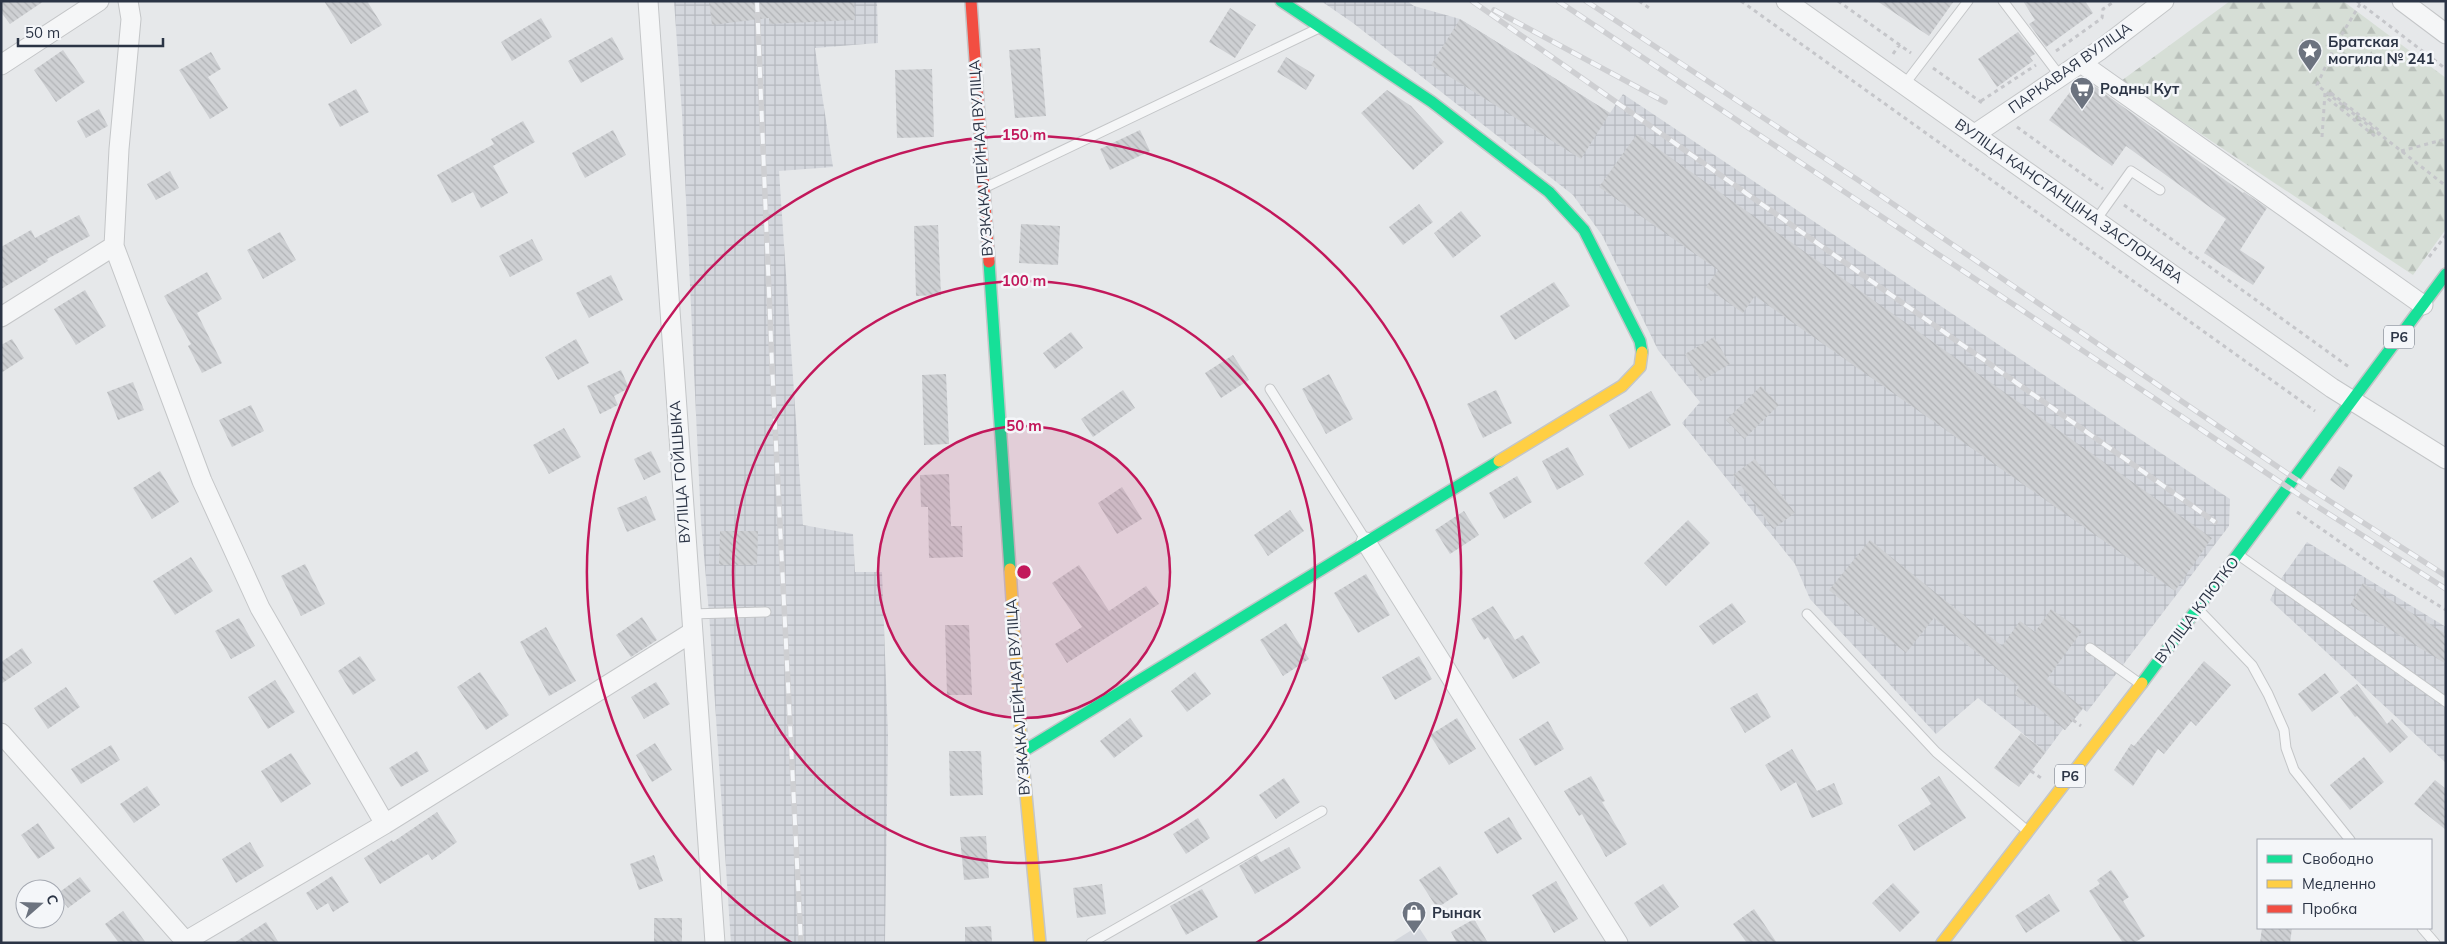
<svg xmlns="http://www.w3.org/2000/svg" width="2447" height="944" font-family="Mulish,sans-serif">
	<style>
		.built { fill: #d4d7dd }
		.industrial { fill: url(#industrial-grid) }
		.forest { fill: url(#forest-firs) }
		.building { fill: url(#building-back-hatch) }
		.lines { fill: none; stroke-linecap: round; stroke-linejoin: round }
		.lane-casing { stroke: #c4c6c8; stroke-width: 11 }
		.street-casing { stroke: #c4c6c8; stroke-width: 21 }
		.fast-casing { stroke: #c4c6c8; stroke-width: 14 }
		.slow-casing { stroke: #c4c6c8; stroke-width: 14 }
		.jam-casing { stroke: #c4c6c8; stroke-width: 14 }
		.path { stroke: #c5c6ca; stroke-width: 3; stroke-dasharray: 4 4; stroke-linecap: butt }
		.lane { stroke: #f5f6f7; stroke-width: 9 }
		.street { stroke: #f5f6f7; stroke-width: 19 }
		.fast { stroke: #16e098; stroke-width: 11 }
		.slow { stroke: #ffcf43; stroke-width: 11 }
		.jam { stroke: #f24e42; stroke-width: 11 }
		.rail-casing { stroke: #cecfd2; stroke-width: 5.5 }
		.rail { stroke: #f4f6f9; stroke-width: 4; stroke-dasharray: 11; stroke-linecap: butt }
		.ring { fill: none; stroke: #c2185b; stroke-width: 2.5 }
		.labels { text-anchor: middle; stroke-width: 5; stroke-linejoin: round; paint-order: stroke }
		.shield { fill: #f4f6f9; stroke: #676e7b; stroke-width: 1 }
		.shield-label { font-size: 14px; font-weight: bold; fill: #2b3445 }
		.poi-label { font-size: 15px; font-weight: bold; fill: #2b3445; stroke: #f4f6f9; text-anchor: start }
		.street-label { font-size: 15px; fill: #2b3445; stroke: #f4f6f9 }
		.centre { fill: #c2185b; stroke: #f4f6f9; stroke-width: 2.5 }
		.ring-label { font-size: 15px; text-anchor: middle; font-weight: bold; fill: #c2185b; stroke: #f4f6f9; stroke-width: 5; stroke-linejoin: round; paint-order: stroke }
	</style>
	<defs>
		<pattern id="industrial-grid" width="8" height="8" patternUnits="userSpaceOnUse" patternTransform="scale(1.25)"><rect width="8" height="8" fill="#d4d7dd"/><path d="M0 4h8M4 0v8" fill="none" stroke="#b6b9bf"/></pattern>
		<pattern id="forest-firs" width="22" height="20" patternUnits="userSpaceOnUse" patternTransform="scale(1.25)"><rect width="22" height="20" fill="#d6ded6"/><path d="M5 1l3.5 6h-7zM16 11l3.5 6h-7z" fill="#b8bfb9"/></pattern>
		<pattern id="building-back-hatch" width="6" height="6" patternUnits="userSpaceOnUse" patternTransform="scale(1.25)"><rect width="6" height="6" fill="#ced0d3"/><path d="M-1 5l2 2M0 0l6 6M5-1l2 2" fill="none" stroke="#b1b3b6"/></pattern>
	</defs>
	<rect width="100%" height="100%" fill="#e6e8ea"/>
	<path class="built" d="M1418 926 1429 943H1391Z"/>
	<path class="industrial" d="M674 1H877L878 43 815 48 833 167 779 171 803 525 853 534 855 572H882L888 736 885 943H731L709 613 701 522 682 113Z
		M1321 1H1407L1414 6 1460 19 1610 113 1623 94 2230 499 2229 526 2087 712 2083 709 2065 730 2063 729 2046 752 1978 698 1936 734 1810 599 1795 564 1682 423 1700 402 1658 350 1602 235 1573 195 1353 23Z
		M2307 542 2446 627V763L2270 600 2278 583Z"/>
	<path class="forest" d="M2230 1H2343L2446 78V229L2413 275 2121 81Z"/>
	<path class="building" d="M1 1H44L10 24 1 12Z
		M324 1H367L382 25 351 44Z
		M709 1H854L855 20 769 24V18L712 25Z
		M1877 1H1954L1929 36Z
		M2023 1H2085L2093 13 2046 47 2029 24 2035 20Z
		M1230 8 1256 25 1235 58 1209 42Z
		M541 18 552 37 512 61 501 42Z
		M1460 19 1610 113 1581 159 1431 65Z
		M2018 32 2035 54 2030 57 2033 61 1997 87 1978 59Z
		M612 37 624 59 581 83 568 61Z
		M1040 48 1046 116 1015 118 1009 50Z
		M63 50 85 82 56 102 34 70Z
		M211 52 221 69 208 77 228 108 210 119 179 70Z
		M1286 57 1315 75 1306 90 1277 72Z
		M932 69 934 137 897 138 895 70Z
		M2090 83 2243 193 2244 192 2267 208 2240 250 2265 267 2253 285 2204 253 2226 219 2126 146 2112 166 2049 120 2076 84 2085 90Z
		M356 89 369 112 340 127 328 104Z
		M1387 90 1411 106 1444 142 1413 170 1361 113Z
		M99 109 108 126 86 138 77 121Z
		M523 121 535 142 493 166 508 193 481 208 473 192 452 203 437 175 494 144 491 139Z
		M613 130 626 155 585 178 572 153Z
		M1140 130 1150 151 1110 170 1100 149Z
		M1637 134 2212 538 2175 591 1755 296 1743 313 1706 287 1718 270 1599 187Z
		M170 171 179 188 156 200 147 184Z
		M1419 204 1433 222 1403 245 1389 227Z
		M1461 211 1481 236 1453 258 1434 233Z
		M79 215 90 236 47 259 48 261 1 289V247L31 230 35 238Z
		M1021 224 1060 226 1058 265 1019 263Z
		M938 225 941 295 916 296 914 226Z
		M280 232 296 260 263 279 247 250Z
		M532 239 543 260 510 277 499 256Z
		M207 272 222 299 197 313 222 363 202 373 188 346 191 344 164 296Z
		M611 275 623 300 589 318 576 293Z
		M1554 282 1570 306 1515 340 1500 316Z
		M85 290 106 326 76 345 54 309Z
		M1071 332 1083 348 1055 369 1043 353Z
		M1714 337 1730 364 1701 381 1685 354Z
		M12 339 24 358 1 373V345Z
		M576 339 589 363 558 380 545 357Z
		M1233 355 1249 380 1221 398 1205 373Z
		M621 370 629 388 614 396 618 405 600 414 587 386Z
		M946 374 949 444 924 445 922 375Z
		M1329 374 1353 419 1326 434 1302 389Z
		M133 382 144 410 118 420 107 392Z
		M1761 386 1779 405 1744 439 1726 420Z
		M1123 390 1135 408 1093 437 1081 419Z
		M1496 390 1512 423 1483 438 1467 404Z
		M1651 391 1671 425 1629 449 1609 415Z
		M251 405 264 431 232 447 219 420Z
		M564 428 581 457 549 474 533 445Z
		M1568 447 1584 475 1557 490 1542 461Z
		M651 451 661 472 644 480 634 459Z
		M1755 459 1795 513 1773 529 1733 475Z
		M2339 466 2353 475 2344 490 2330 480Z
		M160 471 179 502 152 519 133 488Z
		M949 474 951 526H962L963 557 929 558 928 507H921L920 475Z
		M1517 476 1532 502 1504 519 1489 493Z
		M1122 487 1142 519 1117 534 1098 503Z
		M646 496 656 520 627 532 617 508Z
		M1290 510 1304 531 1268 556 1254 535Z
		M1464 511 1479 535 1450 554 1435 530Z
		M1688 520 1710 543 1666 586 1644 563Z
		M720 531H758L757 565H719Z
		M1870 540 2002 646 2020 621 2035 632 2051 609 2082 631 2047 679 2083 708 2065 730 2033 704 2031 706 2014 694 2019 687 1934 618 1906 653 1829 590Z
		M191 557 213 591 175 615 153 581Z
		M305 564 325 604 301 616 281 576Z
		M1079 565 1109 611 1146 586 1159 604 1067 663 1055 644 1082 627 1052 583Z
		M1366 574 1390 615 1358 633 1334 593Z
		M2363 583 2446 634V664L2350 605Z
		M1732 603 1746 622 1713 645 1699 626Z
		M1493 606 1515 640 1523 635 1540 663 1513 679 1488 637 1484 640 1471 619Z
		M642 617 657 640 631 657 616 635Z
		M239 618 255 646 231 659 215 631Z
		M1286 623 1309 659 1283 676 1260 640Z
		M945 625H969L972 695H947Z
		M546 627 576 681 549 696 520 642Z
		M22 648 32 663 1 684V662Z
		M360 656 376 680 353 695 338 671Z
		M1419 656 1432 679 1395 700 1382 677Z
		M2204 661 2231 685 2196 726 2191 721 2164 754 2158 749 2133 786 2114 770 2131 744 2134 746Z
		M480 672 509 715 486 730 457 687Z
		M1195 672 1211 694 1187 712 1171 691Z
		M2325 673 2339 692 2312 712 2298 694Z
		M275 680 295 712 268 729 248 697Z
		M656 682 670 704 644 719 631 697Z
		M2357 684 2387 724 2392 719 2408 737 2390 753 2357 716 2355 717 2340 697Z
		M66 687 80 707 48 729 34 708Z
		M1757 693 1771 717 1745 733 1730 708Z
		M1130 718 1143 736 1114 758 1100 741Z
		M1457 718 1476 749 1449 765 1430 735Z
		M1548 721 1564 749 1535 766 1519 739Z
		M2021 733 2046 752 2019 787 1994 768Z
		M655 743 672 770 652 782 636 755Z
		M111 745 120 760 81 784 71 769Z
		M1792 749 1817 791 1834 783 1843 804 1812 818 1796 782 1781 791 1765 765Z
		M417 751 429 771 401 787 389 768Z
		M949 751H981L983 795 950 796Z
		M291 753 311 784 281 803 261 771Z
		M2364 757 2384 782 2350 810 2330 785Z
		M1591 776 1605 801 1602 802 1627 844 1606 857 1582 814 1579 816 1564 791Z
		M1939 776 1966 818 1914 851 1898 825 1931 804 1921 788Z
		M1284 778 1300 802 1276 819 1259 795Z
		M2435 780 2446 789V830L2414 804Z
		M147 786 160 805 134 823 120 804Z
		M437 812 457 842 432 860 428 854 380 884 364 858 392 840 393 842Z
		M1509 817 1522 839 1497 854 1484 832Z
		M1198 818 1210 838 1186 854 1173 834Z
		M38 823 55 848 38 859 21 835Z
		M986 836 989 878 964 880 960 837Z
		M250 842 264 866 236 883 222 859Z
		M1289 847 1301 868 1255 894 1239 866 1257 855 1261 862Z
		M654 855 663 881 639 890 630 864Z
		M1440 866 1458 894 1437 908 1419 880Z
		M2111 870 2129 897 2123 901 2145 936 2134 943H2123L2089 891 2100 884 2097 880Z
		M332 876 349 902 333 912 328 903 317 910 306 893Z
		M80 877 91 891 68 908 57 894Z
		M1556 881 1578 919 1554 933 1532 895Z
		M1893 883 1920 912 1900 932 1872 903Z
		M1102 884 1106 914 1077 918 1073 888Z
		M1663 884 1679 907 1650 927 1634 903Z
		M1202 889 1218 917 1186 935 1170 906Z
		M2049 894 2060 911 2026 933 2015 916Z
		M1754 909 1777 943H1747L1733 924Z
		M123 911 146 943H119L105 924Z
		M654 918H682V943H654Z
		M1474 919 1488 943H1457L1451 932Z
		M266 922 279 943H234Z
		M991 926 992 943H965V927Z
		M2262 928H2292L2290 943H2260Z"/>
	<g class="lines">
		<defs>
			<path id="lane" d="M2003 1 2060 76
				M1904 85 1968 1
				M986 187 1317 29
				M2096 220 2131 171 2160 190
				M1270 389 1365 539
				M2240 556 2446 702
				M2200 611 2252 665 2268 694 2284 730 2286 748 2294 770 2350 840
				M690 614 766 612
				M1807 614 1936 752 2025 829
				M2090 648 2139 683
				M2422 928 2435 943
				M1091 943 1322 811"/>
			<path id="street" d="M128 1 131 19 119 149 114 246 202 481 260 608 385 824
				M648 1 715 943
				M1786 1 2332 388 2446 459
				M2402 1 2446 34
				M2081 63 2423 305
				M1 65 99 1
				M1975 134 2100 50 2164 1
				M1 317 114 246
				M1366 542 1618 943
				M1 733 187 943
				M186 941 385 824 691 633"/>
			<path id="fast" d="M1281 1 1432 102 1549 192 1584 230 1640 341 1642 352
				M989 262 1010 569
				M2142 683 2446 274
				M1022 752 1499 461"/>
			<path id="slow" d="M1499 461 1622 386 1640 367 1642 352
				M1010 569 1022 752 1040 943
				M1942 943 2142 683"/>
			<path id="jam" d="M971 1 989 262"/>
		</defs>
		<use href="#lane" class="lane-casing"/>
		<use href="#street" class="street-casing"/>
		<use href="#fast" class="fast-casing"/>
		<use href="#slow" class="slow-casing"/>
		<use href="#jam" class="jam-casing"/>
		<path class="path" d="M1639 1 1652 10
			M1741 1 2315 411
			M1838 1 1911 53
			M2357 1 2446 69
			M2360 4 2335 46 2317 85 2446 186
			M2056 51 2102 18 2103 9 2115 1
			M1893 54 1900 44
			M1933 68 1985 105
			M2331 93 2381 132 2376 137 2327 98Z
			M1981 101 2036 65
			M2017 127 2103 189
			M2322 137 2325 93
			M2401 151 2446 139
			M2124 205 2349 367
			M2429 257 2446 235
			M2297 512 2379 569 2446 610
			M2073 720 2081 726
			M2031 771 2041 778"/>
		<use href="#lane" class="lane"/>
		<use href="#street" class="street"/>
		<use href="#fast" class="fast"/>
		<use href="#slow" class="slow"/>
		<use href="#jam" class="jam"/>
		<defs>
			<path id="rail" d="M757 1 772 365 801 943
				M1472 1 2215 522
				M1558 1 2304 498 2446 589
				M1586 1 1858 180 2294 478 2446 576
				M1494 10 1665 102"/>
		</defs>
		<use href="#rail" class="rail-casing"/>
		<use href="#rail" class="rail"/>
	</g>
	<circle cx="1024" cy="572" r="146" fill="#c2185b" fill-opacity=".12"/>
	<g class="ring">
		<circle cx="1024" cy="572" r="146"/>
		<circle cx="1024" cy="572" r="291"/>
		<path d="M792 943A437 437 0 1 1 1256 943"/>
	</g>
	<defs>
		<symbol id="sight-pin" viewBox="-11 -11 22 30"><path d="M0 17L-7.5 6A9.5 9.5 0 1 1 7.5 6Z" fill="#6c737f" stroke="#f4f6f9"/><path d="M0-6L1.8-2.2L6-1.7L2.9 1.2L3.7 5.4L0 3.3L-3.7 5.4L-2.9 1.2L-6-1.7L-1.8-2.2Z" fill="#fff"/></symbol>
		<symbol id="supermarket-pin" viewBox="-11 -11 22 30"><path d="M0 17L-7.5 6A9.5 9.5 0 1 1 7.5 6Z" fill="#6c737f" stroke="#f4f6f9"/><path d="M-6-5.5h2.5l.6 2H6L4.5 2H-2.5L-4.4-4H-6ZM-1.5 3.2a1.3 1.3 0 1 0 .1 0ZM3 3.2a1.3 1.3 0 1 0 .1 0Z" fill="#fff"/></symbol>
		<symbol id="shop-pin" viewBox="-11 -11 22 30"><path d="M0 17L-7.5 6A9.5 9.5 0 1 1 7.5 6Z" fill="#6c737f" stroke="#f4f6f9"/><path d="M-5-2.5h2.3a2.7 3.5 0 0 1 5.4 0H5L5.5 6h-11ZM-1.5-2.5h3a1.5 2.3 0 0 0-3 0Z" fill="#fff"/></symbol>
	</defs>
	<g fill-rule="evenodd">
		<use href="#sight-pin" x="2296" y="37" width="28" height="38"/>
		<use href="#supermarket-pin" x="2068" y="75" width="28" height="38"/>
		<use href="#shop-pin" x="1400" y="899" width="28" height="38"/>
	</g>
	<g class="labels">
		<g class="shield">
			<rect x="2384" y="325.5" width="30" height="23" rx="4"/>
			<rect x="2055" y="764.5" width="30" height="23" rx="4"/>
		</g>
		<g class="shield-label">
			<text x="2399" y="342">Р6</text>
			<text x="2070" y="781">Р6</text>
		</g>
		<g class="poi-label">
			<text x="2328" y="47">Братская<tspan x="2328" dy="17">могила № 241</tspan></text>
			<text x="2100" y="94">Родны Кут</text>
			<text x="1432" y="918">Рынак</text>
		</g>
		<g class="street-label">
			<text transform="translate(2070 68) rotate(-35)" y="5">ПАРКАВАЯ ВУЛІЦА</text>
			<text transform="translate(981 158) rotate(-94)" y="5">ВУЗКАКАЛЕЙНАЯ ВУЛІЦА</text>
			<text transform="translate(2069 201) rotate(35)" y="5">ВУЛІЦА КАНСТАНЦІНА ЗАСЛОНАВА</text>
			<text transform="translate(680 472) rotate(-94)" y="5">ВУЛІЦА ГОЙШЫКА</text>
			<text transform="translate(2197 610) rotate(-53)" y="5">ВУЛІЦА КЛЮТКО</text>
			<text transform="translate(1018 697) rotate(-94)" y="5">ВУЗКАКАЛЕЙНАЯ ВУЛІЦА</text>
		</g>
	</g>
	<circle cx="1024" cy="572" r="8" class="centre"/>
	<g class="ring-label">
		<text x="1024" y="140">150 m</text>
		<text x="1024" y="286">100 m</text>
		<text x="1024" y="431">50 m</text>
	</g>
	<rect width="2447" height="944" fill="none" stroke="#2b3445" stroke-width="5"/>
	<rect x="2257" y="839" width="175" height="90" fill="#f4f6f9" stroke="#a4a8b1"/>
	<rect x="2267" y="855" width="25" height="8" fill="#16e098" stroke="#a4a8b1"/>
	<text x="2302" y="864" font-size="15" fill="#2b3445">Свободно</text>
	<rect x="2267" y="880" width="25" height="8" fill="#ffcf43" stroke="#a4a8b1"/>
	<text x="2302" y="889" font-size="15" fill="#2b3445">Медленно</text>
	<rect x="2267" y="905" width="25" height="8" fill="#f24e42" stroke="#a4a8b1"/>
	<text x="2302" y="914" font-size="15" fill="#2b3445">Пробка</text>
	<g transform="translate(40 904) rotate(70)"><circle r="24" fill="#f4f6f9" stroke="#a4a8b1"/>
	<path d="M0-4L9 19L0 12L-9 19Z" fill="#6c737f"/>
	<text y="-8" font-size="14" font-weight="bold" text-anchor="middle" fill="#2b3445">С</text>
	</g>
	<path d="M18 38v8h145v-8" fill="none" stroke="#2b3445" stroke-width="2.5"/>
	<text x="25" y="38" font-size="15" fill="#2b3445" stroke="#f4f6f9" stroke-width="4" paint-order="stroke">50 m</text>
</svg>
